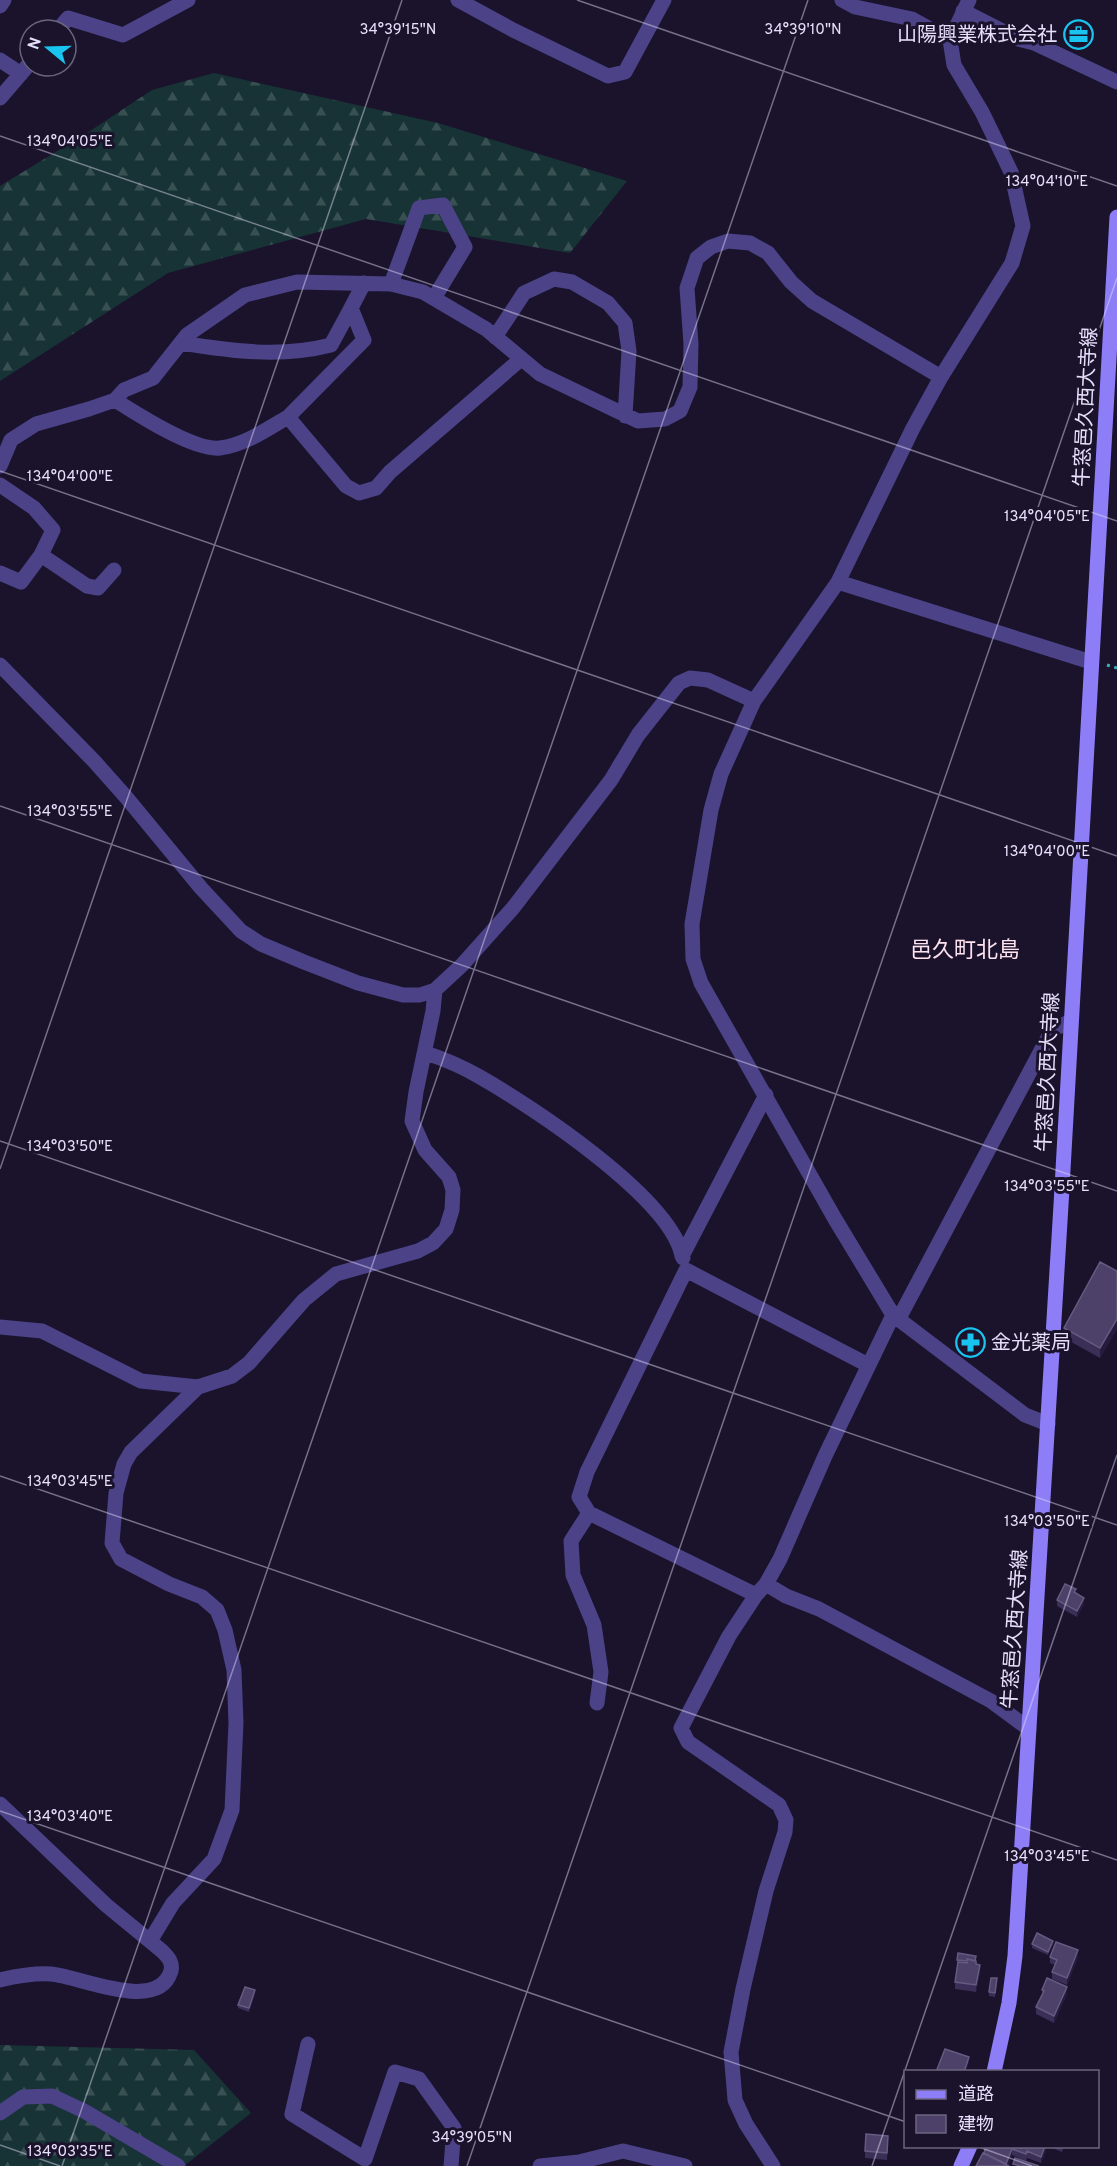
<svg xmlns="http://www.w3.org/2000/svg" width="1117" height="2166" font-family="Overpass,'Noto Sans JP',sans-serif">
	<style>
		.forest { fill: url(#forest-firs) }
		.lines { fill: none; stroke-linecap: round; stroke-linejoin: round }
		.path { stroke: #3ab2b7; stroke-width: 3; stroke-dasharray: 3 4.5; stroke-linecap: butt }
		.minor { stroke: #4b4287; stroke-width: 15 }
		.secondary { stroke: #8d7df7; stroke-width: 15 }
		.wall { fill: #3b2e57 }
		.shaded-wall { fill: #261b3e }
		.building { fill: #4d4169; stroke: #655a80; stroke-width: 1.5 }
		.ticks { fill: none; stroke: #e6e0fd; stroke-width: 1.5; stroke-opacity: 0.45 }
		.labels { text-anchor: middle; stroke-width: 6; stroke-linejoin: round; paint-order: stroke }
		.poi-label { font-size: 20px; fill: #e6e0fd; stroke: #1a132b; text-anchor: end }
		.street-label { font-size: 20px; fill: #e6e0fd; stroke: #1a132b }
		.quarter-label { font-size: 22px; fill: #fde2f0; stroke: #1a132b }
		.ticks-label { font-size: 15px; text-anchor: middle; fill: #e6e0fd; stroke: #1a132b; stroke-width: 6; stroke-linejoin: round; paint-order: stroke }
	</style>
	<defs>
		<pattern id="forest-firs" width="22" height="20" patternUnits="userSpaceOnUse" patternTransform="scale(1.5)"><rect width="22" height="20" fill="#173335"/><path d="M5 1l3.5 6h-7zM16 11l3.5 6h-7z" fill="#395053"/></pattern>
	</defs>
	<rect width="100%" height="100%" fill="#1a132b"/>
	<path class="forest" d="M214 73 438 123 627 181 570 253 366 219 168 273 0 381V186L90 131 152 90Z
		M0 2045 194 2050 251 2113 184 2166H0Z"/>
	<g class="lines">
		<path class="path" d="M1107 665 1117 668"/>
		<path class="minor" d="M458 0 513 30 608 76 625 72 664 0
			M842 0 855 7 912 19 950 40
			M0 6 4 0
			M963 11 1018 39 1034 43 1117 82
			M58 30 68 18 123 35 188 0
			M0 60 21 74
			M0 98 30 63
			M364 283 351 308 364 340 288 417 346 486 359 493 376 488 390 472 521 359
			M391 284 419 208 443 205 465 247 434 298
			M495 337 524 293 554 279 572 282 608 303 625 323 629 351 625 416
			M181 343C232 351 280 358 331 345L351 308
			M115 400C137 414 194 451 220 448 245 445 267 429 288 417
			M0 466 11 440 36 424 89 409 115 400 124 390 153 378 187 335 245 295 297 282 391 284 423 292 486 329 540 374 638 421 665 419 680 411 690 387 691 344 687 288 697 258 711 247 728 241 750 243 768 253 791 282 812 301 941 377
			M0 485 34 508 53 530 41 555 21 582 0 573
			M41 555 87 586 98 588 114 570
			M838 582 1091 662
			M0 665 94 761 126 797 201 888 241 931 261 944 304 962 358 983 403 995H420L435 990 462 965 513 908 611 780 638 735 679 683 690 678 708 680 754 701
			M426 1053C444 1059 463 1067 480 1077 531 1106 671 1198 682 1256
			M683 1258 682 1256 766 1095
			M893 1315 835 1219 701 983 693 959 692 924 711 810 721 774 754 701 838 582 913 428 941 377 1012 263 1023 226 1011 172 982 112 954 65 950 40 969 0
			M898 1320 1052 1030 1071 1021
			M0 1327 42 1331 141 1381 198 1387 232 1376 249 1363 304 1300 336 1274 418 1251 433 1243 446 1229 452 1210 453 1190 449 1177 425 1150 412 1121 416 1092 433 1011 435 990
			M589 1513 579 1497 587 1472 686 1270 868 1365
			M766 1584 786 1596 819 1609 991 1701 1029 1729
			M597 1703 601 1672 594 1625 573 1575 571 1541 589 1513 756 1595
			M0 1804 106 1905 162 1951C168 1957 173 1962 171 1971 158 2014 79 1976 51 1974 33 1973 17 1976 0 1980
			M150 1941 173 1903 214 1859 232 1810 236 1723 234 1670 225 1630 217 1610 202 1597 169 1584 121 1559 112 1543 116 1493 124 1464 131 1452 198 1387
			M308 2044 292 2114 365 2159 395 2072 419 2079 454 2128 451 2166
			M0 2113 23 2097 52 2096 84 2111 178 2166
			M540 2166 579 2162 623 2151 685 2166
			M773 2166 746 2124 735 2100 731 2052 743 1989 766 1891 785 1832 786 1820 779 1805 688 1742 681 1728 729 1636 756 1595 766 1584 780 1559 825 1456 893 1315 1025 1415 1048 1424"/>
		<path class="secondary" d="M994 2072 1009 2003 1015 1956 1061 1205 1117 217
			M961 2166 970 2146"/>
	</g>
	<path class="wall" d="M1117 1271V1329L1100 1358 1064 1338V1328Z
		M1076 1593 1084 1604 1077 1617 1057 1606V1600Z
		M1032 1944H1053L1048 1955 1032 1948Z
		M1050 1957H1078L1067 1985 1052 1979V1972L1055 1965 1050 1963Z
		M957 1960 975 1961 980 1972 976 1992 955 1989V1982L958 1964 957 1963Z
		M997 1982 995 1997 989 1996V1992Z
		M1042 1990 1067 1994 1054 2023 1036 2014V2007L1042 1995Z
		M255 1993 249 2012 238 2008V2005Z
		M888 2143 887 2160 865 2158V2151Z
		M986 2146H1046V2151L1041 2163 1027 2158 1026 2161 1012 2155 1008 2165 984 2153Z
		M1048 2146H1064L1062 2152Z"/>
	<path class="shaded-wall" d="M1117 1319V1329L1100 1358V1348Z
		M1084 1598V1604L1077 1617V1611Z
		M1053 1941V1944L1048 1955V1952Z
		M1078 1950V1957L1067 1985V1978Z
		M980 1965V1972L976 1992V1985Z
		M1067 1987V1994L1054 2023V2016Z
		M255 1990V1993L249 2012V2008Z
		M969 2057V2063L966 2072H964Z
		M1045 2146H1046V2151L1041 2163V2157Z
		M1012 2149V2155L1008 2166H1005Z"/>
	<path class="building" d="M1100 1262 1117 1271V1319L1100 1348 1064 1328Z
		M1065 1584 1076 1589 1074 1592 1084 1598 1077 1611 1057 1600Z
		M1037 1933 1053 1941 1048 1952 1032 1944Z
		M1056 1942 1078 1950 1067 1978 1052 1972 1057 1960 1050 1957Z
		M958 1953 976 1956 975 1961 967 1959V1961L957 1960Z
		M967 1959 976 1961V1964L980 1965 976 1985 955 1982 958 1962 967 1963Z
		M991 1978H997L995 1993 989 1992Z
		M1047 1978 1067 1987 1054 2016 1036 2007 1044 1991 1042 1990Z
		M245 1987 255 1990 249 2008 238 2005Z
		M945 2049 969 2057 964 2072H936Z
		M866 2134 888 2136 887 2153 865 2151Z
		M986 2146H1045L1041 2157 1027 2151 1026 2154 1012 2149 1006 2164 984 2153Z
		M983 2153 1009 2166H976Z
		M1015 2158 1039 2166H1020L1013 2164Z"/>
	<path class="ticks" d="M577 0 1117 186M0 136 1117 521M0 471 1117 856M0 806 1117 1191M0 1141 1117 1525M0 1169 402 0M0 1476 1117 1860M0 1811 906 2122M0 2145 60 2166M976 2146 1032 2166M62 2166 808 0M467 2166 1117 278M872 2166 1117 1455"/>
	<defs>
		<symbol id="office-ring" viewBox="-11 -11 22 22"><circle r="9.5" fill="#1a132b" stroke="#19c5f0" stroke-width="1.5"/><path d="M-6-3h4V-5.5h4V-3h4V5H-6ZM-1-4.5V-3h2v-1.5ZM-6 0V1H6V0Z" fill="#19c5f0"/></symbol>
		<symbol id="pharmacy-ring" viewBox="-11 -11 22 22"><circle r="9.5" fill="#1a132b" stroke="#19c5f0" stroke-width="1.5"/><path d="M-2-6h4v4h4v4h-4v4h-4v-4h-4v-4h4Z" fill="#19c5f0"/></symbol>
	</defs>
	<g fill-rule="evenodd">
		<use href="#office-ring" x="1062" y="18" width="33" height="33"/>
		<use href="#pharmacy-ring" x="954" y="1326" width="33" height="33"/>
	</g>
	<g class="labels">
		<g class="poi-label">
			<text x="1057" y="41">山陽興業株式会社</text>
			<text x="991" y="1349" text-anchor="start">金光薬局</text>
		</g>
		<g class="street-label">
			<text transform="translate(1085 407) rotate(-87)" y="7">牛窓邑久西大寺線</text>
			<text transform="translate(1047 1072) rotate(-87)" y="7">牛窓邑久西大寺線</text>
			<text transform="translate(1014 1629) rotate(-86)" y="7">牛窓邑久西大寺線</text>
		</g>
		<g class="quarter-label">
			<text x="965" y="957">邑久町北島</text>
		</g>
	</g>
	<g class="ticks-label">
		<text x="398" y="34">34°39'15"N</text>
		<text x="803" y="34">34°39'10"N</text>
		<text x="70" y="146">134°04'05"E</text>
		<text x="1047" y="186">134°04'10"E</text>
		<text x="70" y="481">134°04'00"E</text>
		<text x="1047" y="521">134°04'05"E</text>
		<text x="70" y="816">134°03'55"E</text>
		<text x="1047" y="856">134°04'00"E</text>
		<text x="70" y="1151">134°03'50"E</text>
		<text x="1047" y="1191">134°03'55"E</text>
		<text x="70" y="1486">134°03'45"E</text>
		<text x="1047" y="1526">134°03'50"E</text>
		<text x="70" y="1821">134°03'40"E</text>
		<text x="1047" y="1861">134°03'45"E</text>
		<text x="472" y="2142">34°39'05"N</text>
		<text x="70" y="2156">134°03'35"E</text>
	</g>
	<rect x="904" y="2070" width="195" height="78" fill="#1a132b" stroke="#6c657f" stroke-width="1.5"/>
	<rect x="916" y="2090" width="30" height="9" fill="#8d7df7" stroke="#6c657f" stroke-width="1.5"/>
	<text x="958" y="2100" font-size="18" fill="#e6e0fd">道路</text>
	<rect x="916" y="2115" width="30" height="18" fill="#4d4169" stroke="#6c657f" stroke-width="1.5"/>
	<text x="958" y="2130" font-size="18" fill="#e6e0fd">建物</text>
	<g transform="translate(48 48) rotate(289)"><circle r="28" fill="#1a132b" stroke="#6c657f" stroke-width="1.5"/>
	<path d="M0-4.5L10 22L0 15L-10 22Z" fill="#19c5f0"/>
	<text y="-9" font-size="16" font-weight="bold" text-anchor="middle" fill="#e6e0fd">N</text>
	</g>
</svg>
